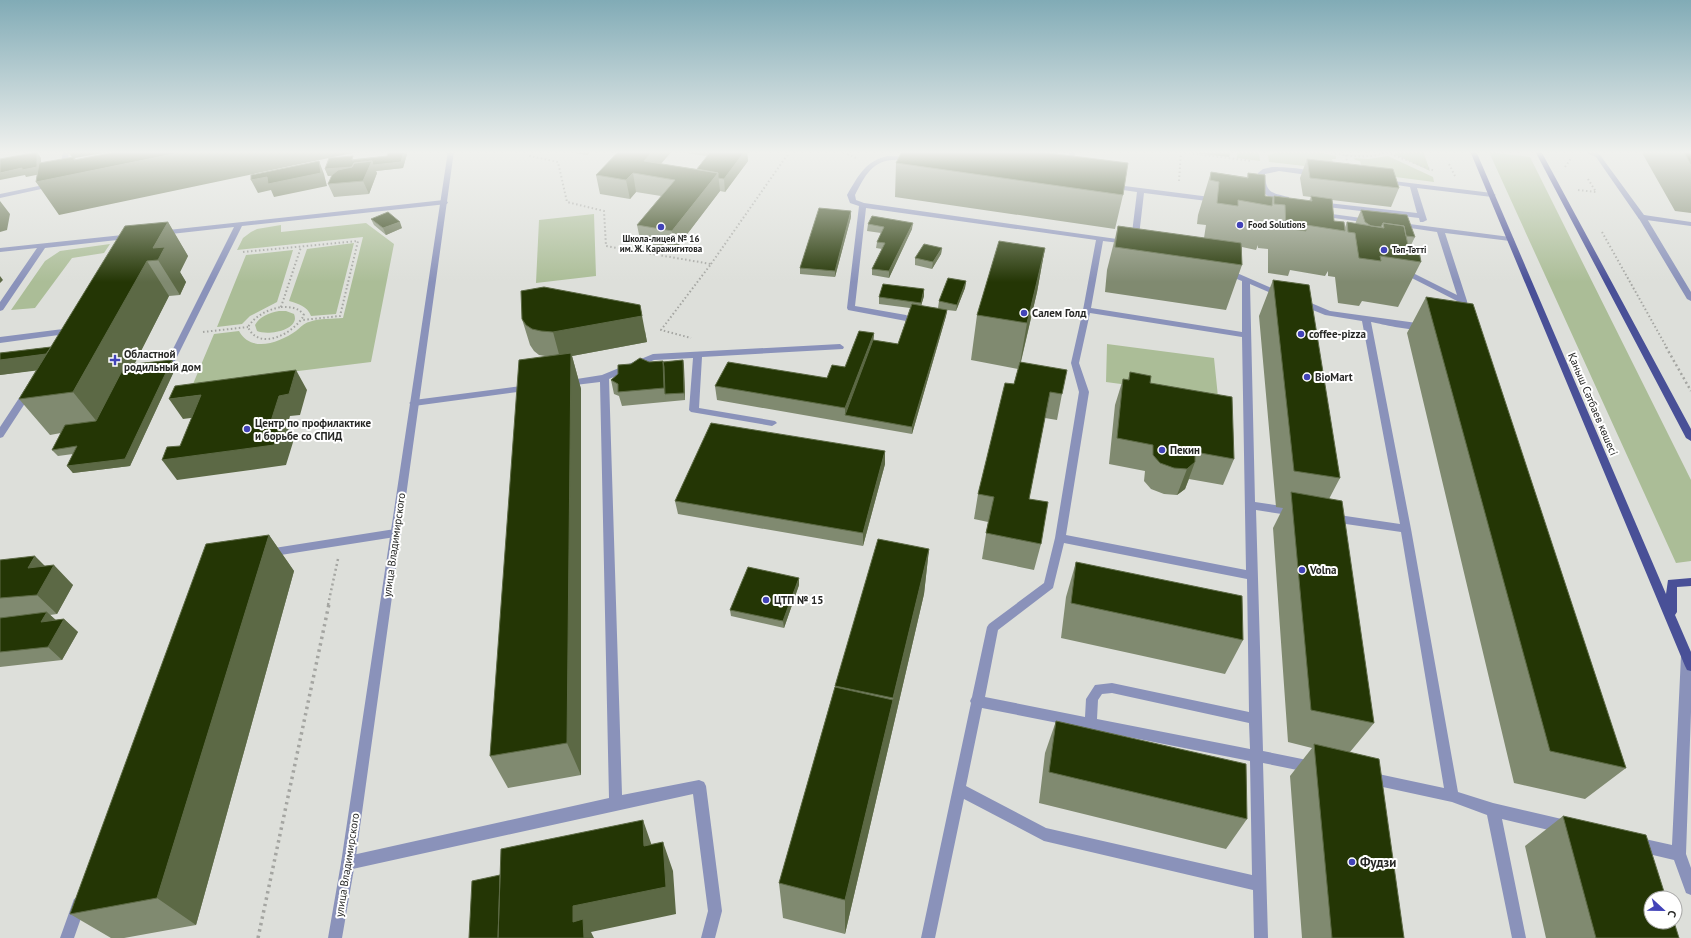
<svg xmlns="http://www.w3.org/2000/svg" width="1691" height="938" font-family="'PT Sans',sans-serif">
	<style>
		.green { fill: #abbd97 }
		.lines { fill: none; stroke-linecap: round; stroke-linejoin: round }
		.path-far2 { stroke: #a4a5a1; stroke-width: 2; stroke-dasharray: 1.5 2.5; stroke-linecap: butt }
		.path-far1 { stroke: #a4a5a1; stroke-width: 2.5; stroke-dasharray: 2 3; stroke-linecap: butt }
		.path { stroke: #a4a5a1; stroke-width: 3.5; stroke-dasharray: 2.5 4; stroke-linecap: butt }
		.service { fill: #8a92ba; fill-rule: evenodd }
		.minor { fill: #8a92ba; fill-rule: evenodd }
		.tertiary { fill: #8a92ba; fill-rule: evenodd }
		.primary { fill: #495097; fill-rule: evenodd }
		.wall { fill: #808a70 }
		.shaded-wall { fill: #5c6945 }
		.building { fill: #243605; stroke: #5c6945 }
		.poi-dot { fill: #4243b8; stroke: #fff; stroke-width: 1.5 }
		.labels { text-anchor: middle; stroke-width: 4; stroke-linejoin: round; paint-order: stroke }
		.far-poi-label { font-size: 9px; font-weight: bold; fill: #272826; stroke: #fff; text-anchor: start }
		.poi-label { font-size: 11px; font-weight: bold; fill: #272826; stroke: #fff; text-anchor: start }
		.street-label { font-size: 11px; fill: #272826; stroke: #fff }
		.near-poi-label { font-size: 13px; font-weight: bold; fill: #272826; stroke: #fff; text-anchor: start }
	</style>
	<rect width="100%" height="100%" fill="#dddfda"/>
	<path class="green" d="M1237 151H1259L1260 161 1237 158Z
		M1282 151H1315L1336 156V159H1332L1334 165 1339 170 1269 162 1268 155Z
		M1399 151H1423L1430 171 1394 154Z
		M1489 152 1530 157 1691 480V561L1676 563Z
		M1388 156 1433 177 1434 182 1357 172 1362 168 1360 161 1355 160 1354 158 1368 159Z
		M594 214 596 276 536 283 539 220Z
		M366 223 394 244 371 362 193 384 214 334 239 331C251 353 279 343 296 331 300 328 304 323 309 322 319 318 333 319 343 318L363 237 237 250 243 238 251 232 257 229 281 225V232Z
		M354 243 336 314 311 316C307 306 299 304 289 301L307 249Z
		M110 244 104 253 72 258 35 308 11 310 45 261 60 251Z
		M293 250 277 302 250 316 242 324 217 327 246 255Z
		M279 311H286L294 314C301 330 268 336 257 331L255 325C260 316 269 313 279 311Z
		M1107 344 1214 358 1218 397 1106 382Z"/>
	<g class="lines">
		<path class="path-far2" d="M530 151V156L558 162 567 202 604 211 606 246 711 264 661 330 691 338
			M840 151 856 158
			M1323 151C1346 156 1368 160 1390 151
			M1345 151 1348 166
			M1383 151 1435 171
			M1181 152 1252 161
			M1449 164 1455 176
			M1565 167 1572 157
			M1179 181 1181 152
			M1578 190 1596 192 1588 179
			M1602 232 1667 348
			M243 252 358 241 340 316 303 320
			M711 264 790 151
			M281 307C290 307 298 307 304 315 295 333 259 352 248 327 256 315 267 310 281 307Z
			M281 307 301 247
			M203 332 248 327"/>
		<path class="path-far1" d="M1666 347 1691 391
			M328 605 338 559"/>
		<path class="path" d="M258 938 329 604"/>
		<path class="service" d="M63 151H69L66 171 63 173 60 171Z
			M1070 151H1076L1071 168 1068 170 1065 168Z
			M888 156 912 157 915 159C911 162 906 160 901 160 873 158 866 174 855 195L856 200 864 203 1131 241 1137 192 1109 188V184L1218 198V202H1215L1144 193 1138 244 1132 242 1128 244 1103 241 1091 308 1242 332V281L1224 274V270H1230L1285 294 1284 296H1278L1250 284 1255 502 1295 508 1299 509 1300 512 1299 515 1295 516 1256 510 1263 751 1312 761 1317 763 1319 767 1317 771 1312 773 1263 763 1268 938H1254L1253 890 1044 841 964 799 935 938H921L971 703 970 701 972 697 987 627 989 624 1044 583 1055 538 1079 392 1071 363 1083 310 1096 240 866 208 855 306 906 315 910 318 906 321 848 310 847 308 859 206 850 203 847 195C859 175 865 161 888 156ZM1090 313 1242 337 1246 570 1066 535 1089 392 1079 363ZM1064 543 1247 579 1249 712 1112 683 1095 685 1086 699 1085 717 985 697 998 630 1053 588ZM1112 693 1249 723 1250 749 1097 719 1098 700 1102 694ZM982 708 1250 761 1252 875 1046 828 966 786Z
			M1272 167C1283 167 1310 168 1318 174L1315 176 1279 171 1265 174C1266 193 1271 193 1289 197V201H1286C1266 197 1259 195 1258 173L1263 169Z
			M1385 180 1492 193 1496 195 1492 197 1417 188 1427 220 1423 222H1420L1419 218 1319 206 1315 204 1319 202 1417 213 1410 187 1383 183V181Z
			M444 200 448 202 447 204 242 226 175 361 171 364 167 361 234 227 162 235 158 233 159 231Z
			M1317 212 1369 219 1373 221 1369 223 1320 216H1317Z
			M1639 215H1645L1646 217 1691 292V301L1687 299 1638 217Z
			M1394 222 1510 237 1514 239 1510 241 1445 233 1467 301 1468 313 1461 318 1457 315 1460 312 1459 302 1398 271 1399 269H1405L1457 295 1437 232 1397 226 1393 224Z
			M132 234 136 236 135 238 45 248 3 310 0 311V302L37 248 0 252V248Z
			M1298 300H1304L1330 311 1424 324 1428 327C1421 334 1382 324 1371 322L1411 529 1458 792 1493 803 1566 820 1571 822 1573 827 1571 832 1566 834 1502 819 1526 938H1512L1487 815 1452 802 1369 784 1364 782 1362 778 1364 774 1369 772 1444 788 1401 532 1332 522 1328 521 1327 518 1328 515 1332 514 1400 524 1362 321 1325 315 1298 304 1297 302Z
			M63 329 66 330 67 332 66 334 0 343V337Z
			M840 344 844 347 843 349 702 357 699 408 775 421 777 423 772 426 691 412 689 410 693 358 654 360 609 379 622 795 699 780 704 782 706 786 722 911 715 938H701L708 911 693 794 348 870 343 868 341 863 343 858 348 856 609 798 600 382 567 386 564 385 562 383 564 381 602 375 653 354Z
			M529 385 534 388 532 390 414 406 409 403 414 400Z
			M28 388 33 391 3 437 0 438V427L25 389Z
			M395 529 399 530 400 533 399 536 395 537 268 557 264 556 263 553 264 550 268 549Z
			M1687 651 1691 652V712L1686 854 1691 868V895L1686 893 1674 860 1636 851 1631 849 1629 844 1631 839 1636 837 1672 845 1681 656 1683 652Z
			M79 897 84 899 86 904 74 938H60L74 899Z"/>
		<path class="minor" d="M1582 151H1591L1600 155 1644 215 1691 222V226L1639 219 1596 157Z
			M53 183 57 185 55 186 0 198V194Z"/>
		<path class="tertiary" d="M448 151H454L355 863 342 938H328L341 863Z"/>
		<path class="primary" d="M1470 151H1476L1666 594 1668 580 1691 578V586L1677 587V612L1675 615 1691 652V671L1687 670 1685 666Z
			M1535 151H1541L1691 429V441L1686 438Z"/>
	</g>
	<path class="wall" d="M561 151H591L587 155Z
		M619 151H672L661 164 697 169 707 156 672 151H748L747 152 748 161 725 192 720 191 675 250 641 244 637 225 661 196 636 192 630 199 600 194 596 175Z
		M1195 151H1231L1229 157 1195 153Z
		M1641 151H1691V213L1675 211Z
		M407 154 403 168 376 171 377 173 369 194 334 197 328 184 333 175 328 176 325 169 354 159Z
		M1307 159 1399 188 1391 207 1332 200 1334 221 1345 227 1347 222 1355 224 1361 210 1415 237 1409 249V250L1421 262 1398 307 1362 301 1359 306 1338 303 1335 277 1328 276V271L1325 276 1290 270 1288 276 1268 273V249L1258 248V245L1256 250 1242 247V265L1226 310 1105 292 1107 270 1118 226 1204 238 1206 225 1197 224 1198 215 1211 172 1247 177 1248 173 1265 196 1273 198 1274 196 1309 201 1311 197 1303 196 1300 178Z
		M896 163 1123 195 1115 229 895 197Z
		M851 217 835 277 800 274V268Z
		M371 219 402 228 386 235 374 225Z
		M168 222 188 256 180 272 186 282 180 295 169 296 134 364 172 360 176 367 130 466 73 473 67 466 73 454 58 456 52 450 61 433 50 435 19 399 36 370 0 375V353L51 347Z
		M868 224 912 229 889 278 872 275V269L882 249 876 248 877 242 881 233 867 231Z
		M942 248 941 254 932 269 915 265V258Z
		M1045 248 1037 292 1021 362 1062 394 1057 420 1045 418 1029 499 1041 544 1034 570 982 559 988 522 974 519 978 494 1014 384 1018 369 971 360 977 315Z
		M1273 280 1340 478 1329 499 1374 723 1350 752 1404 938H1302L1290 776 1312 748 1288 742 1273 528 1283 508 1276 507 1259 316Z
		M966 281 965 288 956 311 947 310 946 316 912 434 717 400 715 386 827 378 845 367 874 333 873 340 898 344 910 308 879 304V297L924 296 921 306 938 308 939 301Z
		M1426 297 1626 768 1585 799 1514 783 1407 333Z
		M522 319 645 331 647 342 572 356 581 389V775L508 788 490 756 545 356 539 355 534 351 530 345Z
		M683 360 684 367 685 400 622 406 619 396 614 394 611 380 649 362H663Z
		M1130 372 1150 383 1234 459 1223 485 1189 479 1185 489 1177 495 1164 494 1151 489 1144 481 1145 471 1109 464 1115 405 1123 379 1128 380Z
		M885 451V464L863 546 678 514 675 501Z
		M269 535 294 571 196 925 124 938H111L70 914Z
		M929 549 924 594 845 934 783 918 779 883 835 686Z
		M0 560 45 566 73 585 57 614 50 615 56 620 64 619 78 632 62 660 0 667Z
		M1076 562 1243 640 1225 674 1061 638 1066 597Z
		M799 585 784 628 731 616 730 610Z
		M1056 721 1247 819 1226 849 1039 803 1045 753Z
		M1563 816 1679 938H1546L1525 846Z"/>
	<path class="shaded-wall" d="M0 151H11L1 153Z
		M68 151H108V152L75 158 84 172 188 151H362L59 215 36 182 73 159Z
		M404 151H406L407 154 403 168 376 171 377 173 369 194 363 181 367 172 328 176 325 169 372 161Z
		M586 151H591L587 155Z
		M653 151H672L650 176 644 161Z
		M740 151H748L747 152 748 161 725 192 724 179Z
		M37 152 41 158V174L26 177 25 175 0 180V173L22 168Z
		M319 161 324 174 327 186 274 197 271 190 258 193 251 180Z
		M633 173 636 192 630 199 626 180Z
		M718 173 720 191 675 250 672 231Z
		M0 201 10 214 7 230 0 232Z
		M851 211V217L835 277V271Z
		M168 222 188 256 180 272 186 282 180 295 158 260 153 248Z
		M400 222 402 228 386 235 383 228Z
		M913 223 912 229 889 278V271Z
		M942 248 941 254 932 269 933 262Z
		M1045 248 1037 292 1019 369 1027 323Z
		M147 261 169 296 102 428 73 392 89 364 0 375V360L79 350Z
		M0 276 3 280 0 283Z
		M966 281 965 288 956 311 957 305Z
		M924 289V296L920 309 921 303Z
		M640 305 647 342 572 356 581 389V775L567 743 560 358 553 332Z
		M947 310 946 316 912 434V427Z
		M874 333 873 347 845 415V408Z
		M172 360 176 367 130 466 73 473 67 466Z
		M683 360 684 367 685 400 684 393Z
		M663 361 665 374V394L666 401 664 388Z
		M296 370 307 390 300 415 290 416 287 427 294 439 286 465 177 480 162 460 279 396Z
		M201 395 214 415 183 419 169 399Z
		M885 451V464L863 546V533Z
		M1195 462 1185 489 1177 495 1187 469Z
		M269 535 294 571 196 925 157 898Z
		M929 549 924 594 845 934V900Z
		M35 556 50 571 54 565 73 585 57 614 37 595 28 568Z
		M799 578V585L784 628 783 621Z
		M47 612 61 625 64 619 78 632 62 660 48 647 41 622Z
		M643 820 653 849 644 846Z
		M663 842 673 871 676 914 591 932 594 938H583L573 922V906Z"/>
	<path class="building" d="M120 151H188L36 182 39 163 74 157V160Z
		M389 151H404L401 162 373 165 372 161 354 163 352 167 325 169 329 158 353 156 352 160 387 156Z
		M619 151H653L644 161 718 173 672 231 637 225 675 180 633 173 626 180 596 175Z
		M711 151H745L724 179 718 178V173L697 169Z
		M902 151H1033L1128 163 1123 195 896 163Z
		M1683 151H1691V164Z
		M37 152V167L22 170V168L0 173V159Z
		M1307 159 1393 169 1399 188 1310 178Z
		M319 161 321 173 268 184 267 177 251 180V175Z
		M372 161 363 181 328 184 332 175 338 170 352 167 354 163Z
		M1211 172 1248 178V173L1265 175V196L1273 197 1272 206 1238 200V206L1217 203 1219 182 1210 180Z
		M1274 196 1312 201 1311 196 1332 199 1334 221 1344 222 1345 231 1306 225V231L1286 228 1285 205 1274 204Z
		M819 208 851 211 835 271 800 268Z
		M1361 210 1407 215 1415 237 1406 236 1404 226 1383 223 1381 227 1371 226 1365 222Z
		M388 212 400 222 383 228 371 219Z
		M872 216 913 223 889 271 872 269 885 243 877 242 884 227 868 224Z
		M168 222 153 248 165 247 158 260 147 261 73 392 19 399 125 226Z
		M1347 222 1384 228 1383 223 1404 226 1409 250 1419 251 1421 262 1380 256 1381 261 1359 258 1355 233 1348 232Z
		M1118 226 1241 243 1242 265 1115 247Z
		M999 241 1045 248 1027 323 977 315Z
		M924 244 942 248 933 262 915 258Z
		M948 278 966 281 957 305 939 301Z
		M1273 280 1309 285 1340 478 1294 471Z
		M883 284 924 289 921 303 879 297Z
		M544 287 640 305 642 316 553 332 541 331 532 329 526 325 522 319 521 291Z
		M1426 297 1473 304 1626 768 1550 751Z
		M912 304 947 310 912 427 845 415 873 340 898 344Z
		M859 331 874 333 845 408 715 386 728 362 827 378 832 365 845 367Z
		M51 347 46 354 0 360V353Z
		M571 353 567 743 490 756 519 360Z
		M640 358 649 362 663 361 664 388 618 392V384L611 380 618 374V365L631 364Z
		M172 360 125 459 67 466 77 446 52 450 65 425 96 421 125 365Z
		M683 360 684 393 665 394 664 367 663 362Z
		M1020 362 1067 370 1062 394 1050 392 1029 499 1048 502 1041 544 986 533 994 497 978 494 1005 383 1014 384Z
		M296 370 289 394 279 396 271 421 282 419 274 445 162 460 167 447 180 446 201 395 169 399 175 386Z
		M1130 372 1151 376 1150 383 1232 397 1234 459 1195 452V462L1187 469 1174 468 1160 463 1153 455V445L1117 438 1123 379 1129 380Z
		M711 423 885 451 863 533 675 501Z
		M1291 492 1342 501 1374 723 1311 710Z
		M269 535 157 898 70 914 206 544Z
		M878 539 929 549 893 698 835 686Z
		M35 556 28 568 54 565 37 595 0 598V560Z
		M1076 562 1242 596 1243 640 1071 603Z
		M748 567 799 578 783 621 730 610Z
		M47 612 41 622 64 619 48 647 0 652V618Z
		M835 687 893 700 845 900 779 883Z
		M1056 721 1246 764 1247 819 1049 772Z
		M1314 744 1379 759 1404 938H1332Z
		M1563 816 1646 835 1666 898H1651V922H1674L1679 938H1596Z
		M643 820 644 846 663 842 666 887 573 906V922L583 919 584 938H498L501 849Z
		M500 875 498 938H469L472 881Z"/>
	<linearGradient id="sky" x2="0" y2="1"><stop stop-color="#81abb6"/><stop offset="0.54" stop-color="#f0f1ee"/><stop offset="1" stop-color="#f0f1ee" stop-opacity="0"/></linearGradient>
	<rect width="1691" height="282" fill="url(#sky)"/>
	<g class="poi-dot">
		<circle cx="1240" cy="225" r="4"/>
		<circle cx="661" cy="227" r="4"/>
		<circle cx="1384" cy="250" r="4"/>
		<circle cx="1024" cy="313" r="4"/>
		<circle cx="1301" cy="334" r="4"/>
		<path d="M113 354h4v4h4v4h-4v4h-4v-4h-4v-4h4z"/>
		<circle cx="1307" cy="377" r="4"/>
		<circle cx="247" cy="429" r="4"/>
		<circle cx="1162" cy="450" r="4"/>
		<circle cx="1302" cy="570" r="4"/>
		<circle cx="766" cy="600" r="4"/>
		<circle cx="1352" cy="862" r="4"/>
	</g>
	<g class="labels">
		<g class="far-poi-label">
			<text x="1248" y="228">Food Solutions</text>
			<text x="661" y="242" text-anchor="middle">Школа-лицей № 16<tspan x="661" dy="10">им. Ж. Каражигитова</tspan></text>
			<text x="1392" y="253">Тәп-Тәтті</text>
		</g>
		<g class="poi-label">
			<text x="1032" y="317">Салем Голд</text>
			<text x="1309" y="338">coffee-pizza</text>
			<text x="124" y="358">Областной<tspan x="124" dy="13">родильный дом</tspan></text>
			<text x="1315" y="381">BioMart</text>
			<text x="255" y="427">Центр по профилактике<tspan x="255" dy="13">и борьбе со СПИД</tspan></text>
			<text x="1170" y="454">Пекин</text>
			<text x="1310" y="574">Volna</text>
			<text x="774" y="604">ЦТП № 15</text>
		</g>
		<g class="street-label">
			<text transform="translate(1593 404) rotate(67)" y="4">Қаныш Сәтбаев көшесі</text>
			<text transform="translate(394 545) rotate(-82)" y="4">улица Владимирского</text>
			<text transform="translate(347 865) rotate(-81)" y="4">улица Владимирского</text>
		</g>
		<g class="near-poi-label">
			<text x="1360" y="867">Фудзи</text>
		</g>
	</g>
	<g transform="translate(1663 910) rotate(112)"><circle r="19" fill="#ffffff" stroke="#a9a9a8"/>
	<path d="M0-3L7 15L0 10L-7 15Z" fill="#4243b8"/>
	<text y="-6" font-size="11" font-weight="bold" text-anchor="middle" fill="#272826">С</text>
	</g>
</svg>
